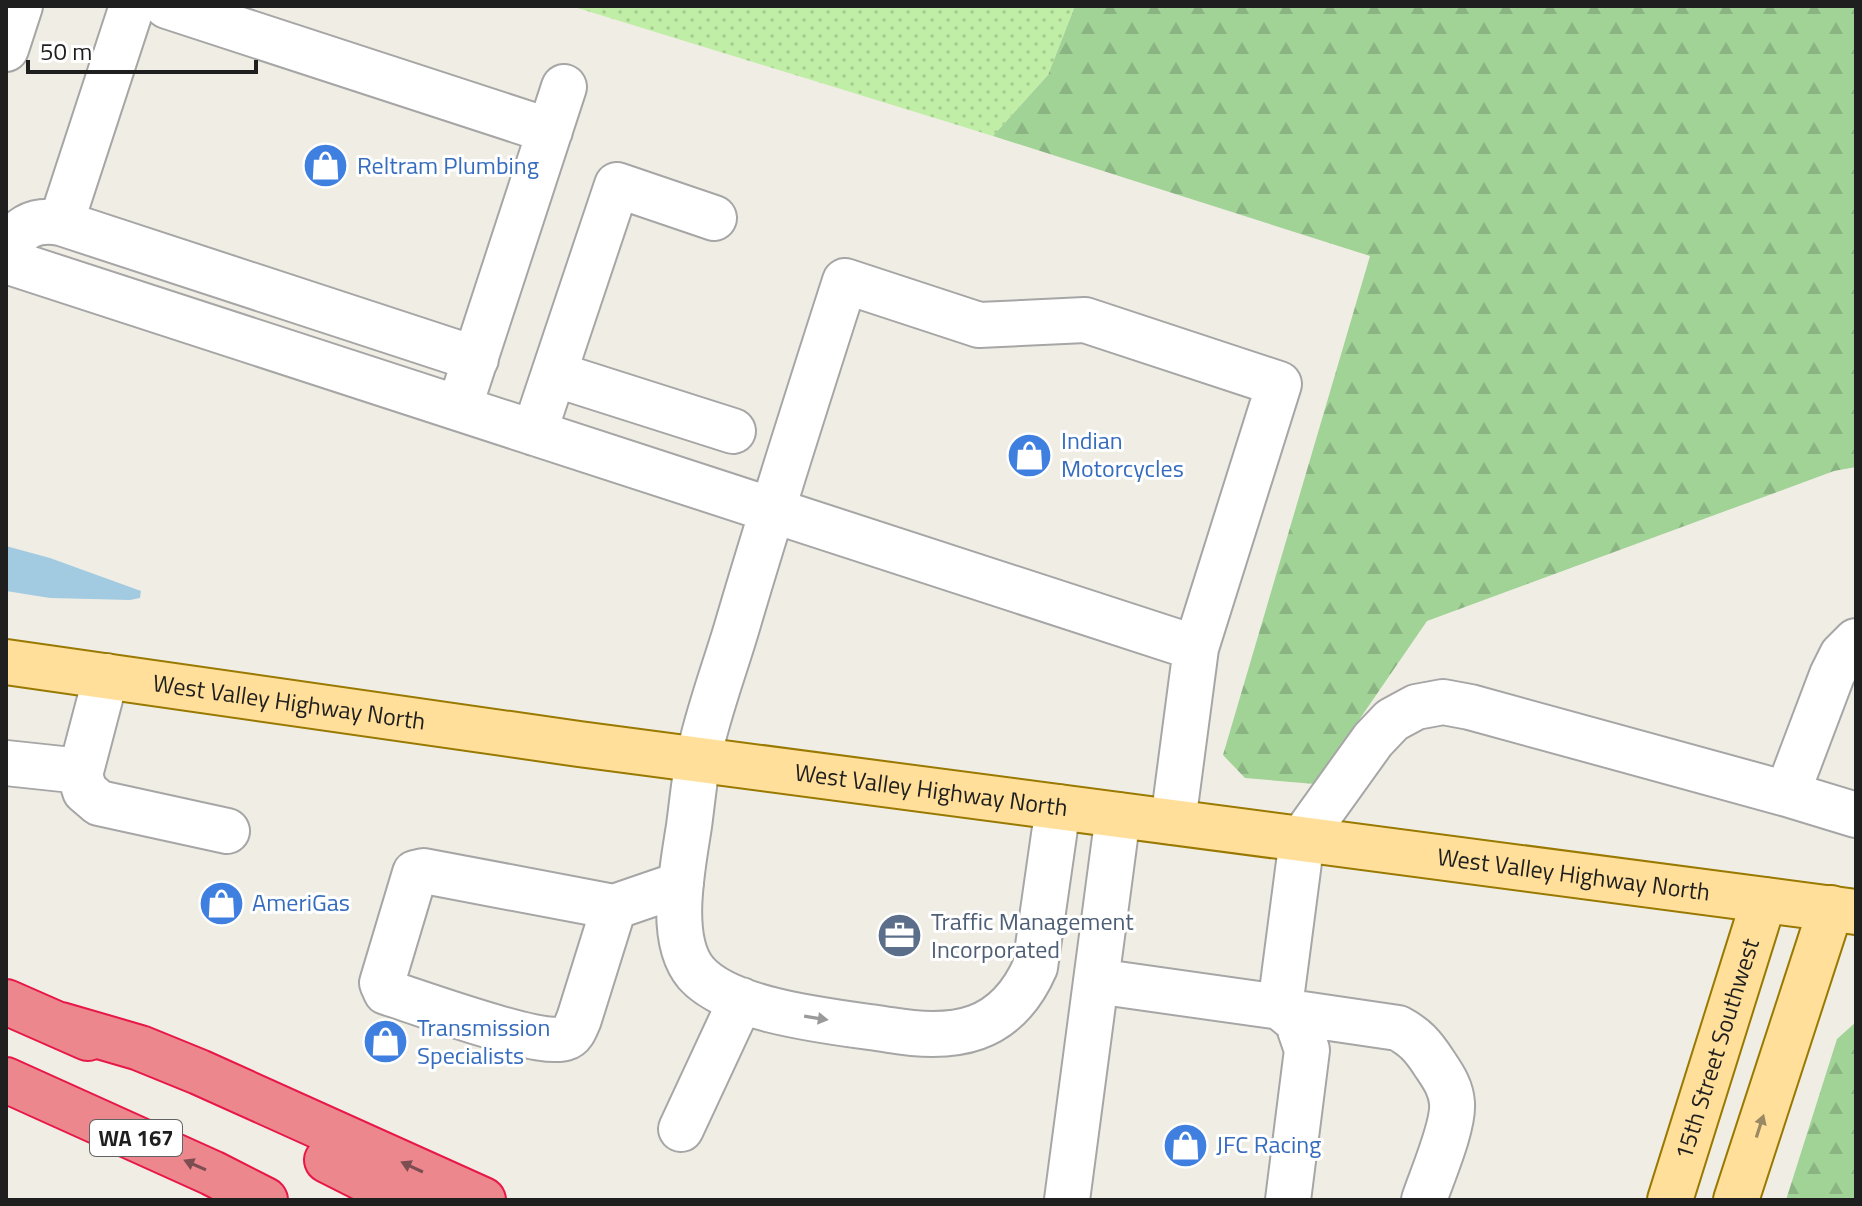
<svg xmlns="http://www.w3.org/2000/svg" width="1862" height="1206" font-family="'Titillium Web',sans-serif">
	<style>
		.grass { fill: url(#grass-dots) }
		.forest { fill: url(#forest-firs) }
		.water { fill: #a2cbe1 }
		.lines { fill: none; stroke-linecap: round; stroke-linejoin: round }
		.minor-casing { stroke: #a6a6a6; stroke-width: 48 }
		.major-casing { stroke: #997900; stroke-width: 48 }
		.highway-casing { stroke: #e71847; stroke-width: 48 }
		.minor { stroke: #fff; stroke-width: 44 }
		.major { stroke: #ffdf9a; stroke-width: 44 }
		.highway { stroke: #ed878e; stroke-width: 44 }
		.oneway { fill: #9a9a9a }
		.oneway2 { fill: #9a8963 }
		.oneway3 { fill: #7c4e51 }
		.labels { text-anchor: middle; stroke-width: 6; stroke-linejoin: round; paint-order: stroke }
		.shield { fill: #fff; stroke: #626262; stroke-width: 2 }
		.shield-label { font-size: 22px; font-weight: bold; fill: #1f1f1f }
		.shop-label { font-size: 24px; fill: #366cbe; stroke: #fff; text-anchor: start }
		.street-label { font-size: 24px; fill: #1f1f1f; stroke: #fff }
		.service-label { font-size: 24px; fill: #4e5e75; stroke: #fff; text-anchor: start }
	</style>
	<defs>
		<pattern id="grass-dots" width="8" height="8" patternUnits="userSpaceOnUse" patternTransform="scale(2)"><rect width="8" height="8" fill="#c1eea7"/><path d="M2 2h.1M6 6h.1" fill="none" stroke="#a5cc8f" stroke-width="1.8" stroke-linecap="round"/></pattern>
		<pattern id="forest-firs" width="22" height="20" patternUnits="userSpaceOnUse" patternTransform="scale(2)"><rect width="22" height="20" fill="#a1d296"/><path d="M5 1l3.5 6h-7zM16 11l3.5 6h-7z" fill="#8ab481"/></pattern>
	</defs>
	<rect width="100%" height="100%" fill="#f0eee4"/>
	<path class="grass" d="M571 6H1075L1048 75 993 136Z"/>
	<path class="forest" d="M1075 6H1856V467L1834 471 1427 621 1315 784 1245 778 1223 755 1370 256 993 136 1048 75Z
		M1856 1022V1200H1786L1837 1039Z"/>
	<path class="water" d="M6 546 50 558 141 591 140 598 130 600 50 598 6 591Z"/>
	<g class="lines">
		<defs>
			<path id="minor" d="M167 6 550 131
				M6 49 20 6
				M61 223 132 6
				M6 255C16 228 33 218 61 223L476 359
				M6 261 1196 648
				M554 374 733 431
				M466 387 564 87
				M534 433 617 185 714 218
				M106 676 80 775 85 791 99 803 227 831
				M6 763 81 771
				M1787 794 1856 815
				M1058 807 1035 967C1006 1033 955 1041 890 1030 838 1022 731 1013 696 973 667 939 683 866 689 826 692 804 694 782 698 760 707 715 724 671 737 627 771 511 808 396 845 281L979 325 1085 320 1279 384 1196 648 1173 822
				M614 907 579 1019C576 1026 573 1036 565 1038 539 1047 418 1002 386 992L382 983 415 873 424 871 614 907 681 884
				M1096 981 1280 1007 1297 1021 1307 1050 1288 1200
				M1280 1007 1302 839 1373 740 1392 720 1416 707 1443 702 1470 707 1787 794 1832 675 1842 655 1856 641
				M1289 1012 1398 1028C1415 1037 1423 1046 1434 1063 1442 1075 1451 1087 1452 1103 1454 1126 1432 1176 1424 1200
				M681 1129 741 1000
				M1067 1200 1118 815"/>
			<g id="major">
				<path id="s1" d="M6 662 579 744 1856 912"/>
				<path id="s2" d="M1670 1200 1764 900"/>
				<path d="M1736 1200 1831 908"/>
			</g>
			<path id="highway" d="M6 1002 88 1038
				M61 1025 140 1048 199 1072 483 1200
				M6 1080 212 1173 265 1200
				M327 1160 406 1200"/>
		</defs>
		<use href="#minor" class="minor-casing"/>
		<use href="#major" class="major-casing"/>
		<use href="#highway" class="highway-casing"/>
		<use href="#minor" class="minor"/>
		<use href="#major" class="major"/>
		<use href="#highway" class="highway"/>
	</g>
	<defs><path id="oneway-solid" d="M-6-.8H1V-3.2L6.5 0L1 3.2V.8H-6Z" transform="scale(2)"/></defs>
	<use class="oneway" href="#oneway-solid" transform="translate(816 1018) rotate(9)"/>
	<use class="oneway2" href="#oneway-solid" transform="translate(1760 1126) rotate(-72)"/>
	<g class="oneway3">
		<use href="#oneway-solid" transform="translate(195 1165) rotate(-156)"/>
		<use href="#oneway-solid" transform="translate(412 1167) rotate(-155)"/>
	</g>
	<defs>
		<symbol id="shop-disc" viewBox="-11 -11 22 22"><circle r="9.5" fill="#3f7fe0" stroke="#fff"/><path d="M-5-2.5h2.3a2.7 3.5 0 0 1 5.4 0H5L5.5 6h-11ZM-1.5-2.5h3a1.5 2.3 0 0 0-3 0Z" fill="#fff"/></symbol>
		<symbol id="office-disc" viewBox="-11 -11 22 22"><circle r="9.5" fill="#5c6f8a" stroke="#fff"/><path d="M-6-3h4V-5.5h4V-3h4V5H-6ZM-1-4.5V-3h2v-1.5ZM-6 0V1H6V0Z" fill="#fff"/></symbol>
	</defs>
	<g fill-rule="evenodd">
		<use href="#shop-disc" x="300" y="140" width="51" height="51"/>
		<use href="#shop-disc" x="1004" y="430" width="51" height="51"/>
		<use href="#shop-disc" x="196" y="878" width="51" height="51"/>
		<use href="#office-disc" x="874" y="910" width="51" height="51"/>
		<use href="#shop-disc" x="360" y="1016" width="51" height="51"/>
		<use href="#shop-disc" x="1160" y="1120" width="51" height="51"/>
	</g>
	<g class="labels">
		<rect class="shield" x="90" y="1120" width="92" height="36" rx="6"/>
		<g class="shield-label">
			<text x="136" y="1146">WA 167</text>
		</g>
		<g class="shop-label">
			<text x="357" y="174">Reltram Plumbing</text>
			<text x="1061" y="449">Indian<tspan x="1061" dy="28">Motorcycles</tspan></text>
			<text x="252" y="911">AmeriGas</text>
			<text x="417" y="1036">Transmission<tspan x="417" dy="28">Specialists</tspan></text>
			<text x="1216" y="1153">JFC Racing</text>
		</g>
		<g class="street-label">
			<text dy="8" stroke="none"><textPath href="#s1" startOffset="286">West Valley Highway North</textPath></text>
			<text dy="8" stroke="none"><textPath href="#s1" startOffset="934">West Valley Highway North</textPath></text>
			<text dy="8" stroke="none"><textPath href="#s1" startOffset="1582">West Valley Highway North</textPath></text>
			<text dy="8" stroke="none"><textPath href="#s2" startOffset="158">15th Street Southwest</textPath></text>
		</g>
		<g class="service-label">
			<text x="931" y="930">Traffic Management<tspan x="931" dy="28">Incorporated</tspan></text>
		</g>
	</g>
	<rect width="1862" height="1206" fill="none" stroke="#1f1f1f" stroke-width="16"/>
	<path d="M28 60v12h228v-12" fill="none" stroke="#1f1f1f" stroke-width="4"/>
	<text x="40" y="60" font-size="24" fill="#1f1f1f" stroke="#ffffff" stroke-width="6" paint-order="stroke">50 m</text>
</svg>
